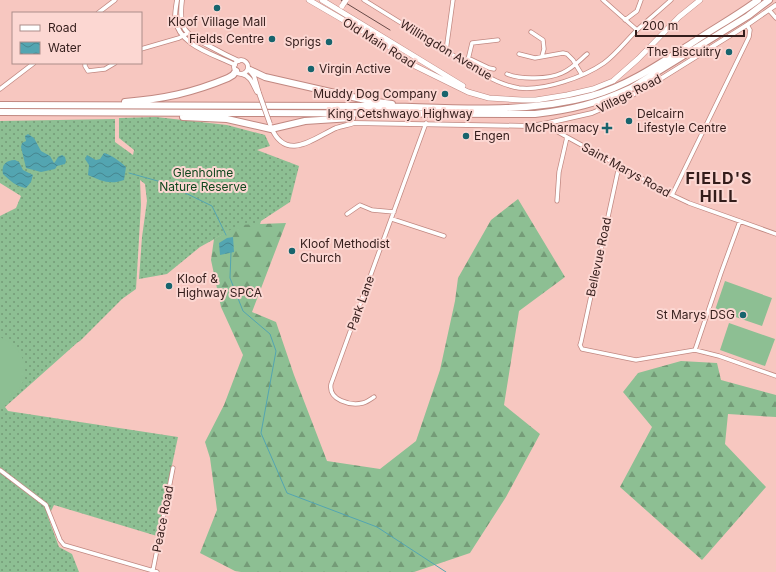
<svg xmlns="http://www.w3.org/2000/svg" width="776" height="572" font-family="Inter,sans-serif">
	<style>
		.grass { fill: url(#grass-dots) }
		.forest { fill: url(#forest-firs) }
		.pitch { fill: #8dbf93 }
		.water { fill: url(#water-waves) }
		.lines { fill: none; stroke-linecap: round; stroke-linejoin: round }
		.stream { stroke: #53a5b1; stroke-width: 1 }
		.minor-casing { stroke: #c18881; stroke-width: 5 }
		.tertiary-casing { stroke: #c18881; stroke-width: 5.5 }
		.secondary-casing { stroke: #c18881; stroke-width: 6 }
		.motorway-casing { stroke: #c18881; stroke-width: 8 }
		.minor { stroke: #fff; stroke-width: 3.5 }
		.tertiary { stroke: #fff; stroke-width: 4 }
		.secondary { stroke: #fff; stroke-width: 5 }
		.motorway { stroke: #fff; stroke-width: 6 }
		.rail { stroke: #674a47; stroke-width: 1 }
		.tertiary-bridge-casing { stroke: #c18881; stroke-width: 5.5; stroke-linecap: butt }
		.secondary-bridge-casing { stroke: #c18881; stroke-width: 6; stroke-linecap: butt }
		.tertiary-bridge { stroke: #fff; stroke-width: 4 }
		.secondary-bridge { stroke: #fff; stroke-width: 5 }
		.poi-dot { fill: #17646d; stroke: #fcd7d2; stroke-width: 1.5 }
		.labels { text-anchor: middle; stroke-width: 4; stroke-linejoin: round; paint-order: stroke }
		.poi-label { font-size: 12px; fill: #341d1b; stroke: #fcd7d2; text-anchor: end }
		.street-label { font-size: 12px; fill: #341d1b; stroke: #fcd7d2 }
		.park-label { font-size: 12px; fill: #10471d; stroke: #fcd7d2 }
		.district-label { font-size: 16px; font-weight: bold; letter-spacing: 1px; fill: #341d1b; stroke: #fcd7d2 }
	</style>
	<defs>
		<pattern id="grass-dots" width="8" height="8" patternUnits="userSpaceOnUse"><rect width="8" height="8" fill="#8dbf93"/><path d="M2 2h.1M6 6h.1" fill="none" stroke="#749b77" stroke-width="1.8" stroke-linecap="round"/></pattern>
		<pattern id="forest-firs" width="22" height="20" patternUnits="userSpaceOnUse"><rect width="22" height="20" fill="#8dbf93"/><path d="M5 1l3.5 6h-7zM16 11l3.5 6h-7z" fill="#749b77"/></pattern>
		<pattern id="water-waves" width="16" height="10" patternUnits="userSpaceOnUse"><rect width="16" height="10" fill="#53a5b1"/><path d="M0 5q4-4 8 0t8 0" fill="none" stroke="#46868f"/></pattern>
	</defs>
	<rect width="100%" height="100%" fill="#f7c7c0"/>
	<path class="grass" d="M156 117 227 125 265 135 270 146 257 150 299 166 290 202 261 221 258 231H229L200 247 167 274 139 279 142 237 147 201 145 184 140 180 141 205 136 289 122 299 80 341 78 342 5 407 8 411 178 437 157 536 54 505 48 517 59 547 72 554 79 572H0V216L16 208 21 196 0 183V121L115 119V142L133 155 134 150 119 138V118Z"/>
	<path class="forest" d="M518 199 565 277 519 311 504 405 540 434 506 497 470 553 414 572H241L235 571 200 553 217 510 210 458 205 442 224 405 243 355 221 307 211 260 214 239 239 225 286 223 252 312 276 322 294 375 327 461 380 469 416 441 440 370 455 301 458 278 491 220Z
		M681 361 717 363 721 380 776 395V417L728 414 725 444 766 487 702 560 620 487 652 427 623 392 638 373Z"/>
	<path class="pitch" d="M725 281 772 298 762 326 715 310Z
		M729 323 775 339 765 366 720 350Z
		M0 337C23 348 33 369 18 391 13 398 8 402 0 404Z"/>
	<path class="water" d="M28 134 34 138 41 151 50 156 54 163 55 162 58 157 62 155 65 157 66 161 65 164 57 166 55 169 41 172 26 168 21 147 22 143 26 141 25 136Z
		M104 153C110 154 121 162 126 167L124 180C110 185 101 181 88 175L89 165 85 159 87 155 96 160 100 159Z
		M15 160 19 162 23 170 33 175 31 182 26 188C17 187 9 180 3 174 1 165 6 160 15 160Z
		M233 237 234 252 220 255 219 243 227 238Z"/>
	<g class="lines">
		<path class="stream" d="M129 173 165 183 212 206 226 235
			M231 252 230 278 243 311 270 334 276 351 261 433 287 493 377 527 446 572"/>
		<defs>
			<path id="minor" d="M364 0 485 75C495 81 507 86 519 88 544 91 584 77 604 63 616 54 626 41 637 30 648 20 660 10 671 0
				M603 0 637 30
				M769 10 776 18
				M98 13 115 0
				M625 20 637 11 641 0
				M531 32 543 40 544 49 542 56
				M141 49 179 38 188 33
				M446 51 453 0
				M519 54 535 58 563 53 567 54 573 60 582 75
				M468 58 489 68 494 69
				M85 63V66L88 71 105 69 115 63
				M467 64 472 43 498 40
				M507 74C521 80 549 79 562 73 572 69 580 60 587 54
				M0 89 34 63
				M548 123 558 132 672 195 689 203 776 234
				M619 166 581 342 580 345 582 349 626 358 636 360 695 350 719 356 776 376
				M672 195 749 37 750 30 747 25
				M557 201 559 172 567 137
				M347 214 360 205 372 210 394 212
				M392 219 444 236
				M695 350 721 273 740 221
				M374 397C371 399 367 402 363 403 350 406 328 400 331 384L426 123
				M0 470 46 505 60 540 64 545 157 572
				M153 570 173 468"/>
			<path id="tertiary" d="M177 0C176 6 175 13 175 19 179 46 214 54 235 65
				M182 0C178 31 186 34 211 47 220 52 230 57 239 61
				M234 67a7 7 0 1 1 14 0a7 7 0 1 1-14 0Z
				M251 72 254 76 259 93
				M242 74C251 76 253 85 257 92
				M271 127C286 163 314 138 336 128 342 126 348 125 354 123L531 126 548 123 592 113 627 98 654 83 747 25 776 5"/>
			<path id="secondary" d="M309 0 395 50 407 62 468 92 489 98 522 100H536L567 95 593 89 613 81 638 59 679 17 700 0
				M322 0 463 86"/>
			<path id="motorway" d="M250 70 265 77 370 101 392 104
				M125 102C163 99 192 93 228 78L233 75 236 71
				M0 105C125 106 250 106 375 106 446 107 522 115 591 96 628 86 662 62 695 41 716 27 738 15 758 0
				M0 112 535 114C571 110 599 103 631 88L748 16 769 0
				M183 117 227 119 271 129 305 121 352 118"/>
		</defs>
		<use href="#minor" class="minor-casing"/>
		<use href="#tertiary" class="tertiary-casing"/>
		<use href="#secondary" class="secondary-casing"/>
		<use href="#motorway" class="motorway-casing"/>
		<use href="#minor" class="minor"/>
		<use href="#tertiary" class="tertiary"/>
		<use href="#secondary" class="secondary"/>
		<use href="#motorway" class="motorway"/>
		<path class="rail" d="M341 0 390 30"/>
		<defs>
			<path id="tertiary-bridge" d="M259 93 270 124"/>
			<path id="secondary-bridge" d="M342 6 346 0"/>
		</defs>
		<use href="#tertiary-bridge" class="tertiary-bridge-casing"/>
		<use href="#secondary-bridge" class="secondary-bridge-casing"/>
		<use href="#tertiary-bridge" class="tertiary-bridge"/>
		<use href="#secondary-bridge" class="secondary-bridge"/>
	</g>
	<g class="poi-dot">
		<circle cx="217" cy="8" r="4"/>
		<circle cx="272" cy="39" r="4"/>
		<circle cx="329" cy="42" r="4"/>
		<circle cx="729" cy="52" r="4"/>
		<circle cx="311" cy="69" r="4"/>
		<circle cx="445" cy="94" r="4"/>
		<circle cx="629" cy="121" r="4"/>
		<path d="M605 122h4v4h4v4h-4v4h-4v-4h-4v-4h4z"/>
		<circle cx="466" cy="136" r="4"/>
		<circle cx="292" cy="251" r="4"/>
		<circle cx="169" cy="286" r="4"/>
		<circle cx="743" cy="315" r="4"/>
	</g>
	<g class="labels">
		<g class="poi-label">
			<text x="217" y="26" text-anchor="middle">Kloof Village Mall</text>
			<text x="264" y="43">Fields Centre</text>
			<text x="321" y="46">Sprigs</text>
			<text x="721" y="56">The Biscuitry</text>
			<text x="319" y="73" text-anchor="start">Virgin Active</text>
			<text x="437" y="98">Muddy Dog Company</text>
			<text x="637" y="118" text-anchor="start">Delcairn<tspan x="637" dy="14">Lifestyle Centre</tspan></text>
			<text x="599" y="132">McPharmacy</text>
			<text x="474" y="140" text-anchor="start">Engen</text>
			<text x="300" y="248" text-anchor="start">Kloof Methodist<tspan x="300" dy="14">Church</tspan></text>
			<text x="177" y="283" text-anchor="start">Kloof &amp;<tspan x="177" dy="14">Highway SPCA</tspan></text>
			<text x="735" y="319">St Marys DSG</text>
		</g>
		<g class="street-label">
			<text transform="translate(379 43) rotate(32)" y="4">Old Main Road</text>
			<text transform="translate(446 50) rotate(31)" y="4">Willingdon Avenue</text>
			<text transform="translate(629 94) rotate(-27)" y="4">Village Road</text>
			<text x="400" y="118">King Cetshwayo Highway</text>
			<text transform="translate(626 170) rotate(29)" y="4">Saint Marys Road</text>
			<text transform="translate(599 257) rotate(-78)" y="4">Bellevue Road</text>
			<text transform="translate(361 303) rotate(-70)" y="4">Park Lane</text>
			<text transform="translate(163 519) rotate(-79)" y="4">Peace Road</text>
		</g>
		<g class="park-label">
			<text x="203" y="177">Glenholme<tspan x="203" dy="14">Nature Reserve</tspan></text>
		</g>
		<g class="district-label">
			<text x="719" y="184">FIELD'S<tspan x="719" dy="18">HILL</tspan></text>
		</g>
	</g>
	<rect x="12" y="12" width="130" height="52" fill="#fcd7d2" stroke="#ac8d89"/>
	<rect x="20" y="25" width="20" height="6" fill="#ffffff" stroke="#ac8d89"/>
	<text x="48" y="32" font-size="12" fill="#341d1b">Road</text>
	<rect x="20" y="42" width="20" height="12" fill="url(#water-waves)" stroke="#ac8d89"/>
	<text x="48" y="52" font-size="12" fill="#341d1b">Water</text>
	<path d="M636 30v6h108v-6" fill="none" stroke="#341d1b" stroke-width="2"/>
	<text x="642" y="30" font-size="12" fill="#341d1b" stroke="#fcd7d2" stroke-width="3" paint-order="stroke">200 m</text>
</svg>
